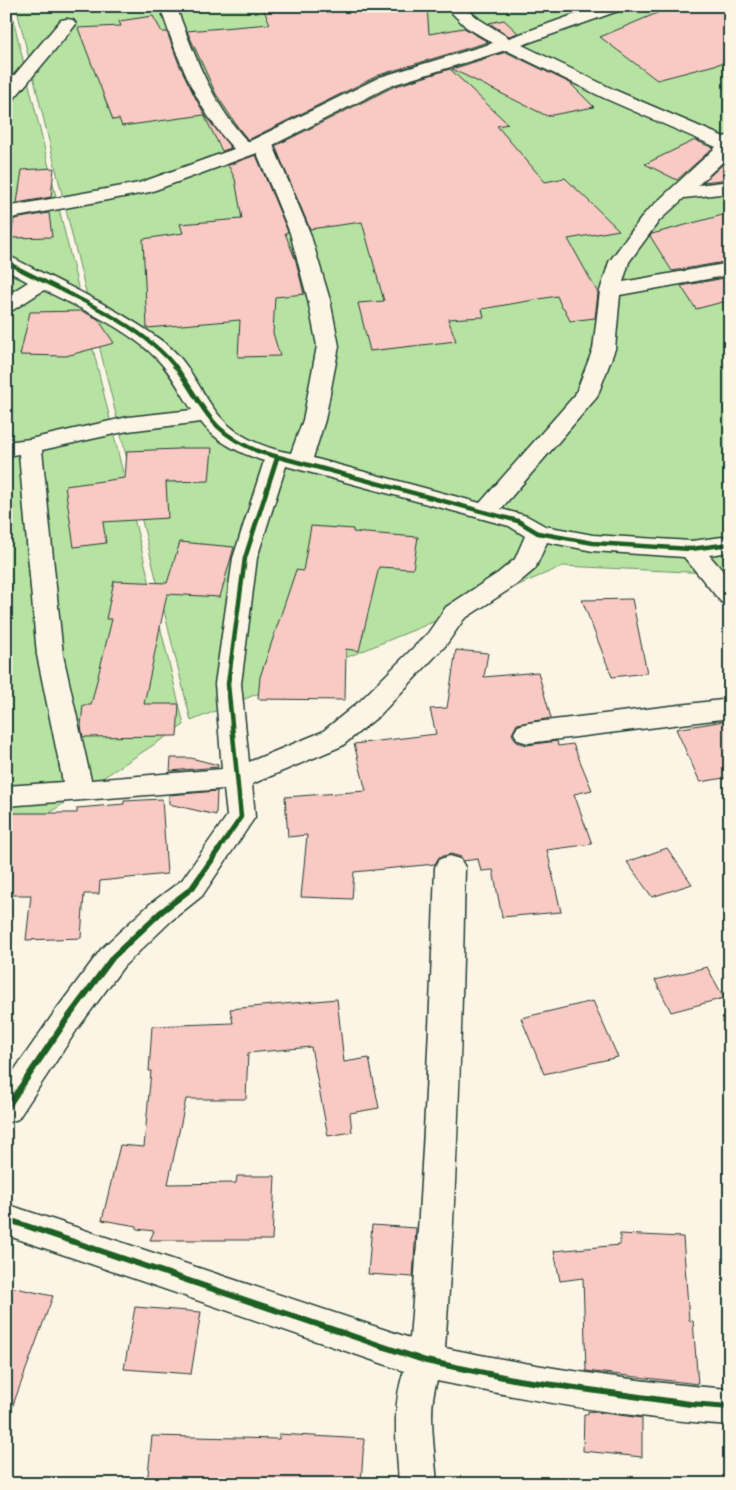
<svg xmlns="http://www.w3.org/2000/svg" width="736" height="1490" font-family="Delius,sans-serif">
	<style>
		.green { fill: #b6e3a1; stroke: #6a906a }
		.building { fill: #f9c9c3; stroke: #1f3d34 }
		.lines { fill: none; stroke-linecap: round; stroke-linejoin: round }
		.street-casing { stroke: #1f3d34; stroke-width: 3 }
		.street { fill: #fcf5e5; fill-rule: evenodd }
		.cycleway-far2-casing { stroke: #fcf5e5; stroke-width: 5.5 }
		.cycleway-far1-casing { stroke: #fcf5e5; stroke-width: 8 }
		.cycleway-casing { stroke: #fcf5e5; stroke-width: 9 }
		.cycleway-far2 { stroke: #1b5e20; stroke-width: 4 }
		.cycleway-far1 { stroke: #1b5e20; stroke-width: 4.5 }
		.cycleway { stroke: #1b5e20; stroke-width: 6 }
	</style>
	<rect width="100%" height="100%" fill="#fcf5e5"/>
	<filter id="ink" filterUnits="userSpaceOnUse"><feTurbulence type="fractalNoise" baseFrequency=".02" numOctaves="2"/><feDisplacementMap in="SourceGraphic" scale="10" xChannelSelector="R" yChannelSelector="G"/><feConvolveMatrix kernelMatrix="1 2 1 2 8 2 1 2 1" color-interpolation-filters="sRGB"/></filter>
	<g filter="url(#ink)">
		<path class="green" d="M6 6H10L184 725 6 841Z
			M16 6H730V574L563 566 421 627 191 721Z"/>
		<path class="building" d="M262 6H427L429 34 464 28 488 42 379 75 248 140 237 126 216 94 187 31 270 24Z
			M674 6H730V61L657 80 600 37Z
			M153 16 162 32H167L179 64 197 101 207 118 231 148 222 151 204 115 122 126 119 119 113 120 78 28 121 26 119 21Z
			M504 20 518 33 509 36 489 23Z
			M506 52 570 83 594 107 547 116 452 69Z
			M450 69 508 124 497 126 545 182 565 178 619 230 568 239 598 293 595 318 570 321 564 308H562L557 296 482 309 484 317 448 319 456 341 370 351 358 303 384 301 362 222 310 229 275 146 393 87Z
			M695 140 713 148 677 180 645 164Z
			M256 155 288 232 285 233 296 261 304 294 275 297 273 333 280 356 238 357 240 320 147 328 143 239 183 233 180 224 242 219 235 179 228 165Z
			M730 158V179L703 182Z
			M54 168 51 197 17 203 22 170Z
			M49 213 52 237 11 238 14 219Z
			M730 213V261L672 271 650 236 652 234Z
			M730 277V300L696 309 681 286Z
			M82 311 98 319 114 343 66 356 20 355 30 312Z
			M179 448H212L209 481 166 482 168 518 103 522 106 543 74 547 65 486 125 478 127 451 179 449Z
			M311 526 353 529V532L418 537 413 569 379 567 359 651 346 649 345 700 258 699 260 677 296 570 303 571Z
			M180 542 234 547 220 597 167 594 144 704H179L177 736 83 737 81 726 83 705H91L112 619H106L114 581 167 583Z
			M632 599 647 673 612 677 582 600Z
			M456 650 488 653 484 677 538 672 551 718 517 724 512 734 517 742 527 745 557 741 558 746 573 744 592 790 574 794 592 844 547 850 561 912 502 917 493 870 481 871 478 859 463 861 461 857 451 854 439 857 435 864 354 872 352 899 301 897 307 835 288 837 285 797 366 791 354 744 436 734 430 709 447 708Z
			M730 720V777L700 782 676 729Z
			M171 758H191L218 765V767L170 771Z
			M217 791 216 815 169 804V795Z
			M162 799 167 874 100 881 99 894H84L81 938 26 940 31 895H6V813H77V808L124 804V801Z
			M667 848 692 884 652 897 627 862Z
			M707 967 724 998 671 1012 655 980Z
			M337 999 344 1062 369 1058 379 1108 350 1113 352 1132 328 1136 311 1047 248 1053 246 1099H186L168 1184 236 1183 237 1176H275L272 1240H150L154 1231 137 1229V1226L102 1220 120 1145 144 1147 151 1071H149L152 1026 233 1023 230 1009Z
			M593 1001 618 1057 544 1074 521 1018Z
			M372 1225 416 1228 413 1277 368 1274Z
			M620 1234 683 1237 689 1320 693 1321 698 1384 586 1371 583 1278 560 1281 554 1251 620 1245Z
			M6 1286 53 1296 10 1413H6Z
			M135 1307 201 1312 191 1374 124 1369Z
			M588 1411 642 1418V1457L583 1451 584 1414H588Z
			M279 1434 364 1439 361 1484H147L152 1436 279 1439Z"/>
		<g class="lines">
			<defs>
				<path id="street" d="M160 6H176C194 55 212 104 248 142L380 77 493 43 466 27 445 6H463L479 19 509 38 598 6H623L621 10 522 45 617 91 724 137 730 135V155L698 185 730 181V193L684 198 659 221 629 262 623 282 730 263V275L620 295 615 349 597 397 501 509 527 516 545 526 593 535 691 541 730 536V552L709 555 730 579V604L721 602 684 557 593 551 547 542 535 569 516 585 464 619 446 645 380 715 342 746 252 784 255 817 202 896 172 920 124 966 78 1028 18 1119 6 1123V1082L56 1010 102 948 150 904 182 880 227 816 224 789 6 806V786L63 782 37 655 19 454 6 456V442L30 439 128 417 192 410C181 393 173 376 159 361 129 329 83 310 44 290L13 310 6 312V296L28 282 6 270V256L13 258C65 285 119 308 166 344 188 361 198 387 214 409 231 434 262 448 291 453L303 420 317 346 308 300 290 233 257 153 150 192 6 219V207L139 183 234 149C196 109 177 57 160 6ZM506 50 604 98 716 147 645 213 609 262 600 291 593 349 575 395 480 503 313 458 325 420 339 346 330 300 310 233 273 145 392 85ZM201 422C217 443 240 453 264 461L233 558 215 684 222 769 91 780 63 655 42 450 128 431ZM286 466 509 526 525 536 515 559 498 573 446 607 428 633 360 701 322 732 249 762 241 684 257 558Z
					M67 19 73 20 76 24 73 28 12 101 6 102V85L61 20Z
					M730 699V718L528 743 518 740 514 733 518 726 528 723Z
					M450 856 460 859 465 867C462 1028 457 1187 445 1348 539 1367 634 1382 730 1389V1425C631 1418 533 1401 437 1381 427 1409 435 1453 437 1484H399C397 1446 391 1407 404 1371L6 1235V1204L410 1338C423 1181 430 1024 435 867L440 859Z"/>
			</defs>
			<use href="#street" class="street-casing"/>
			<use href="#street" class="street"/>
			<defs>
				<path id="cycleway-far2" d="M6 262C57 290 141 321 176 368"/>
				<path id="cycleway-far1" d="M175 366C206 408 207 431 260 452L518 521 538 533 593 543 691 549 730 544
					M217 852 241 817 228 684 245 558 277 458"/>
				<path id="cycleway" d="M6 1109 67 1019 113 957 161 912 192 888 218 851
					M6 1219 426 1361 518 1380 690 1404 730 1407"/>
			</defs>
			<use href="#cycleway-far2" class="cycleway-far2-casing"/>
			<use href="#cycleway-far1" class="cycleway-far1-casing"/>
			<use href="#cycleway" class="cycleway-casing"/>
			<use href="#cycleway-far2" class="cycleway-far2"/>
			<use href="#cycleway-far1" class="cycleway-far1"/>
			<use href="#cycleway" class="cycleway"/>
		</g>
	</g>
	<rect width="736" height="1490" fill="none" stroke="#fcf5e5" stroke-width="25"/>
	<rect x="12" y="12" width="711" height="1465" fill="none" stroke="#1f3d34" stroke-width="2" filter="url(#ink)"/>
</svg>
